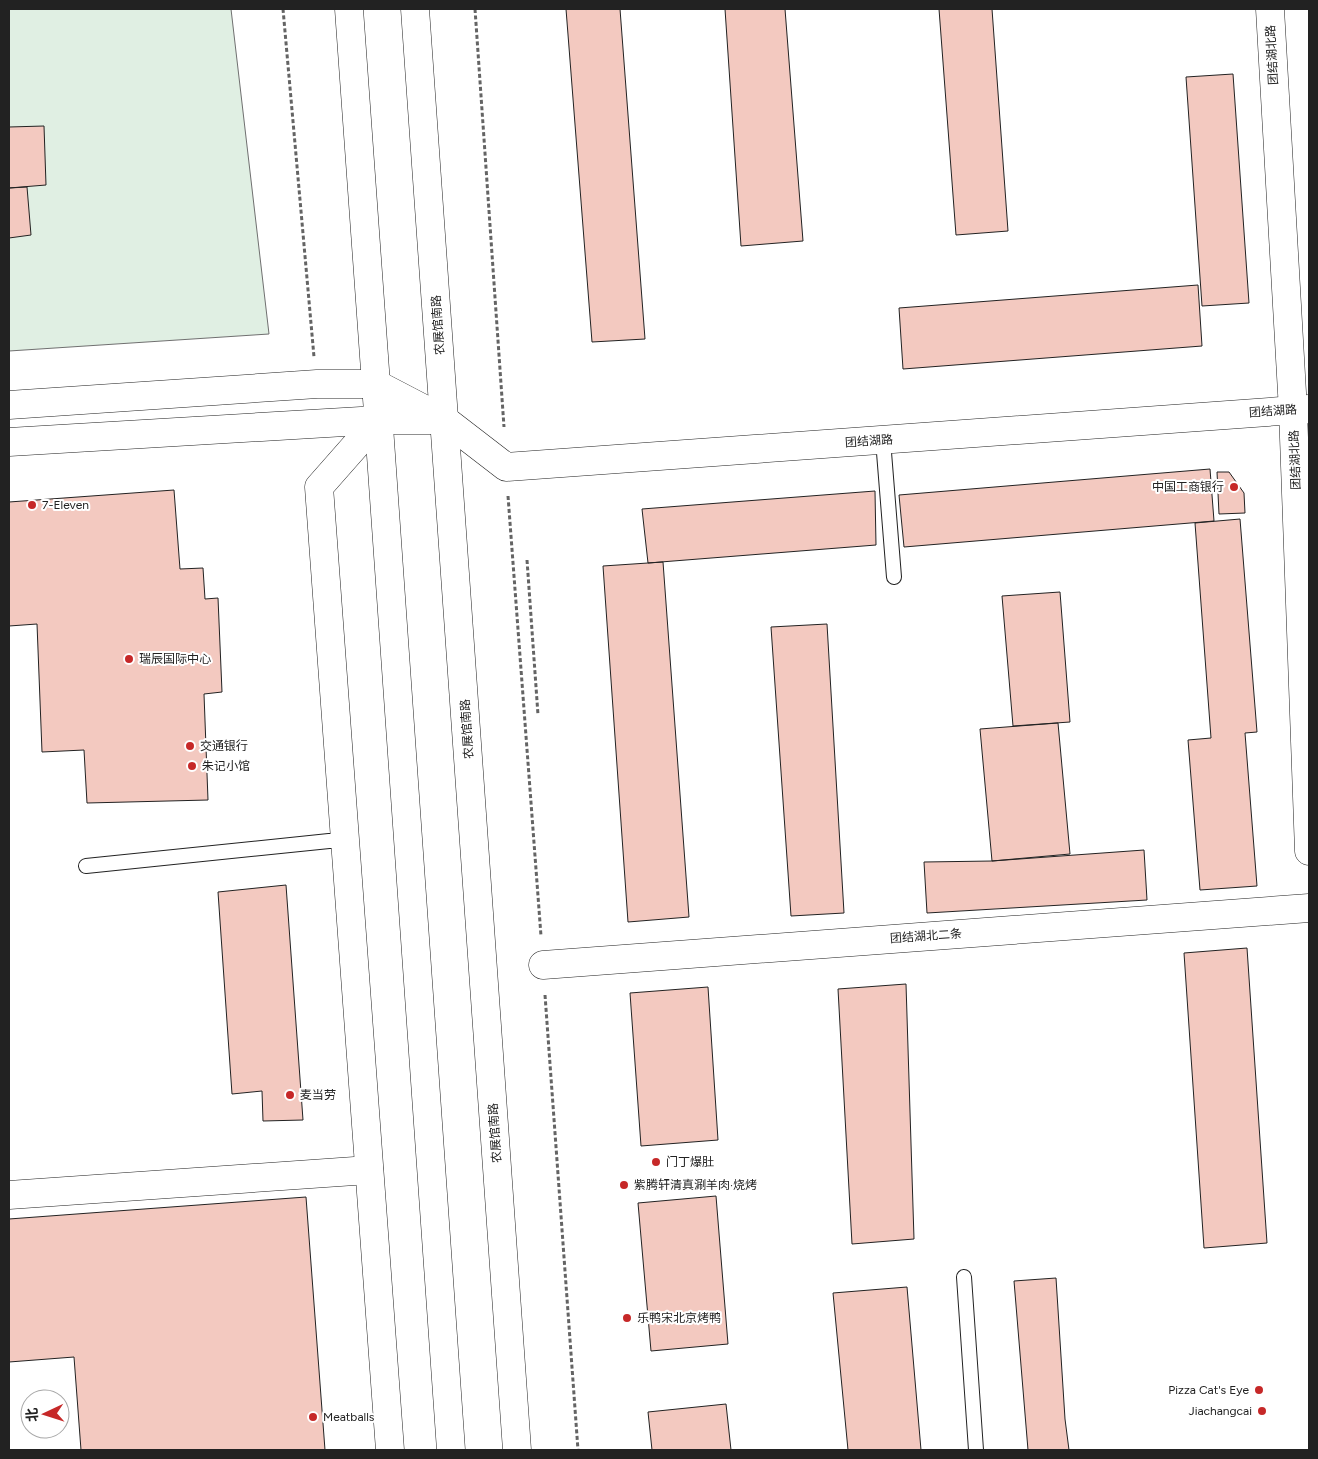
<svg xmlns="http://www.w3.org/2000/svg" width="1318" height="1459" font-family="Figtree,'Noto Sans SC',sans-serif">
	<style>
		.green { fill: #e0efe3; stroke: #6f6f6f }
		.building { fill: #f3c9c0; stroke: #222 }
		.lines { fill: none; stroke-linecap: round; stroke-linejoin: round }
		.service-casing { stroke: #222; stroke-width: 16 }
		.minor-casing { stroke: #222; stroke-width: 29 }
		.tertiary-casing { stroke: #222; stroke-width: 29 }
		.primary-casing { stroke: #222; stroke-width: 29 }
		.path { stroke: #646464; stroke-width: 3; stroke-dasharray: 4 2.5; stroke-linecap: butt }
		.service { stroke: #fff; stroke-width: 14 }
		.minor { stroke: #fff; stroke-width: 28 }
		.tertiary { stroke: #fff; stroke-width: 28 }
		.primary { stroke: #fff; stroke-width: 28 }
		.poi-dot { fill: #c62828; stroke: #fff; stroke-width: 2 }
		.labels { text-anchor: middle; stroke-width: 4; stroke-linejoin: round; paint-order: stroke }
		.street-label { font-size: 12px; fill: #222; stroke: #fff }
		.poi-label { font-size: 12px; fill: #222; stroke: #fff; text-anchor: start }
	</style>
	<rect width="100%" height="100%" fill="#fff"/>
	<path class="green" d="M9 9H231L269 334 9 351Z"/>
	<path class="building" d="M566 9H620L645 339 592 342Z
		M725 9H785L803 241 741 246Z
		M939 9H992L1008 231 956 235Z
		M1233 74 1249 303 1202 306 1186 77Z
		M44 126 46 185 9 188V127Z
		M27 187 31 235 9 238V188Z
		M1198 285 1202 346 903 369 899 308Z
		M1210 469 1214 521 904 547 899 495Z
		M1217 472H1229L1244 493 1245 513 1219 514Z
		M174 490 180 569 203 568 205 599 218 598 222 692 204 694 208 800 87 803 84 750 42 752 37 624 9 626V502Z
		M875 491 876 545 648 563 642 509Z
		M1240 519 1257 732 1245 733 1257 886 1200 890 1188 740 1211 738 1195 523Z
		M663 562 689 917 628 922 603 566Z
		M1060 592 1070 722 1013 726 1002 596Z
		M827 624 844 913 791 916 771 627Z
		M1058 723 1070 854 992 861 980 729Z
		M1144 850 1147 900 927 913 924 862 992 861Z
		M286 885 303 1120 263 1121 262 1091 232 1094 218 892Z
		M1247 948 1267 1243 1204 1248 1184 953Z
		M906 984 914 1239 852 1244 838 989Z
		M708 987 718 1140 641 1146 630 993Z
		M716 1196 728 1344 651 1351 638 1203Z
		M306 1197 325 1450H81L74 1357 9 1362V1219Z
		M1056 1278 1065 1419 1069 1450H1028L1014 1281Z
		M907 1287 921 1450H848L833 1293Z
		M726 1404 731 1450H652L648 1412Z"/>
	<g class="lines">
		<defs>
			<path id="service" d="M883 440 894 577
				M86 866 329 841H345
				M964 1277 976 1450"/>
			<path id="minor" d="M1270 9 1293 410 1309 851
				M9 405 317 384H376
				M9 442 378 420
				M543 965 1309 908
				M9 1195 369 1170"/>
			<path id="tertiary" d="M376 384 445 420 506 467 1309 409
				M390 1450 319 487 378 420H445"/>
			<path id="primary" d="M349 9 376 384 451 1450
				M415 9 517 1450"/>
		</defs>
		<use href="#service" class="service-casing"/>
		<use href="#minor" class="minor-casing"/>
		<use href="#tertiary" class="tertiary-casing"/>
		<use href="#primary" class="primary-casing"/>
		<path class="path" d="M283 9 314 357
			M475 9 504 427
			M508 496 541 936
			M527 560 538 715
			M545 995 578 1450"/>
		<use href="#service" class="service"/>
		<use href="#minor" class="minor"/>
		<use href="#tertiary" class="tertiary"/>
		<use href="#primary" class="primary"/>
	</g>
	<g class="poi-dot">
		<circle cx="1234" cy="487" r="5"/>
		<circle cx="32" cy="505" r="5"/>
		<circle cx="129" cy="659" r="5"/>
		<circle cx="190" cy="746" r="5"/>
		<circle cx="192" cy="766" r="5"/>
		<circle cx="290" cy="1095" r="5"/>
		<circle cx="656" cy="1162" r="5"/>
		<circle cx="624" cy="1185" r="5"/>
		<circle cx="627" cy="1318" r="5"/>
		<circle cx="1259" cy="1390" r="5"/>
		<circle cx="1262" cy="1411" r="5"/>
		<circle cx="313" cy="1417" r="5"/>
	</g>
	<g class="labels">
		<g class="street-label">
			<text transform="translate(1272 55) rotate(-93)" y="4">团结湖北路</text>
			<text transform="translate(438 325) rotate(-94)" y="4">农展馆南路</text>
			<text transform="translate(1273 411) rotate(-4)" y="4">团结湖路</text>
			<text transform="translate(869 441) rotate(-4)" y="4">团结湖路</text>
			<text transform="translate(1295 460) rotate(-92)" y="4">团结湖北路</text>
			<text transform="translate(467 729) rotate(-94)" y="4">农展馆南路</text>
			<text transform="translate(926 936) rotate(-4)" y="4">团结湖北二条</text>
			<text transform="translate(495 1133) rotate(-94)" y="4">农展馆南路</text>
		</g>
		<g class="poi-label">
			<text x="1224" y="491" text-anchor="end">中国工商银行</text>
			<text x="42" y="509">7-Eleven</text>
			<text x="139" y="663">瑞辰国际中心</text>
			<text x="200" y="750">交通银行</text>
			<text x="202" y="770">朱记小馆</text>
			<text x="300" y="1099">麦当劳</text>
			<text x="666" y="1166">门丁爆肚</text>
			<text x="634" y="1189">紫腾轩清真涮羊肉·烧烤</text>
			<text x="637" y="1322">乐鸭宋北京烤鸭</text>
			<text x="1249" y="1394" text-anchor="end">Pizza Cat's Eye</text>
			<text x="1252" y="1415" text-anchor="end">Jiachangcai</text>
			<text x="323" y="1421">Meatballs</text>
		</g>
	</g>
	<rect width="1318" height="1459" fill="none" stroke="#222222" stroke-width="20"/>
	<g transform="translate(45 1414) rotate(266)"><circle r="24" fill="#ffffff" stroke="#a7a7a7"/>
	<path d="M0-4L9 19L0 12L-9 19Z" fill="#c62828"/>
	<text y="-8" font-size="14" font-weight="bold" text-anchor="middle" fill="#222222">北</text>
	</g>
</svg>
